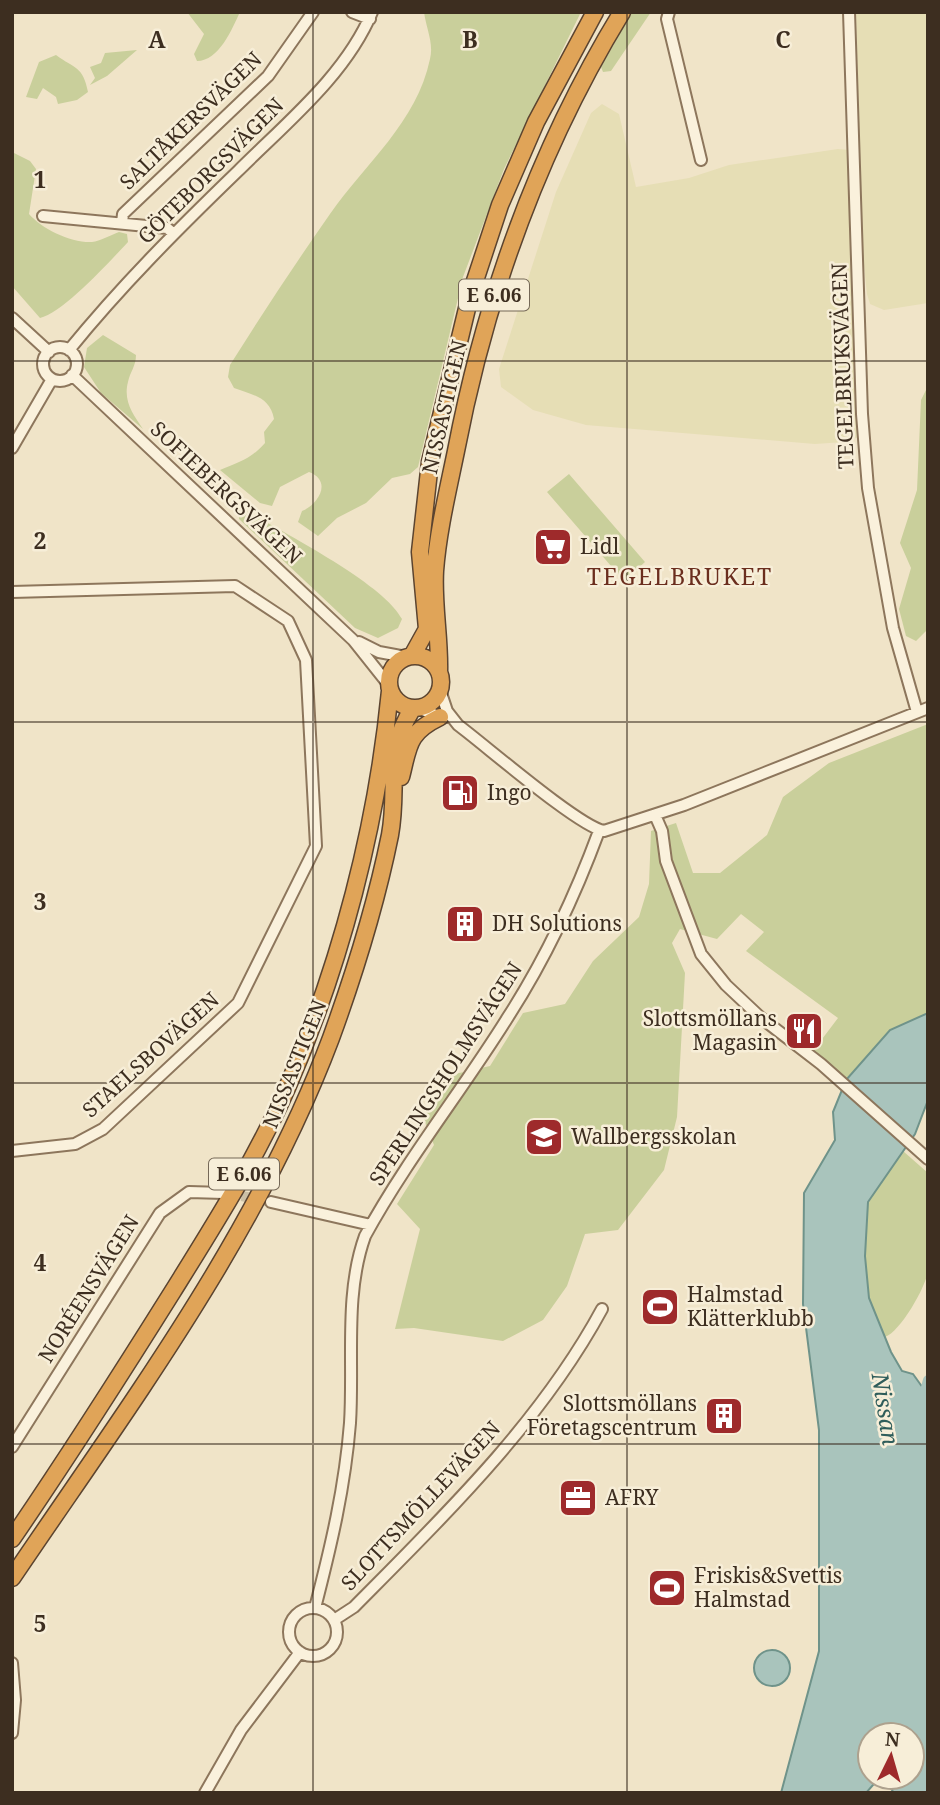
<svg xmlns="http://www.w3.org/2000/svg" width="940" height="1805" font-family="'Noto Serif',serif">
	<style>
		.farmland { fill: #e6deb5 }
		.green { fill: #c9cf9b }
		.water { fill: #a9c4bc; stroke: #6f938a; stroke-width: 2 }
		.lines { fill: none; stroke-linecap: round; stroke-linejoin: round }
		.canal { stroke: #a9c4bc; stroke-width: 10 }
		.minor-tunnel { stroke: #ccc0a6; stroke-width: 10; stroke-dasharray: 10 5; stroke-linecap: butt }
		.minor-casing { stroke: #8d765c; stroke-width: 14 }
		.highway-casing { stroke: #5b4430; stroke-width: 19 }
		.minor { stroke: #faf1dc; stroke-width: 10 }
		.highway { stroke: #e0a458; stroke-width: 16 }
		.grid { fill: none; stroke: #3d2e20; stroke-width: 2; stroke-opacity: 0.55 }
		.labels { text-anchor: middle; stroke-width: 5; stroke-linejoin: round; paint-order: stroke }
		.shield { fill: #f7eed8; stroke: #756857; stroke-width: 2 }
		.shield-label { font-size: 19px; font-weight: bold; fill: #3d2e20 }
		.street-label { font-size: 21px; fill: #3d2e20; stroke: #f7eed8 }
		.poi-label { font-size: 21px; fill: #3d2e20; stroke: #f7eed8; text-anchor: start }
		.neighbourhood-label { font-size: 23px; letter-spacing: 2px; fill: #6b2e1e; stroke: #f7eed8 }
		.water-label { font-size: 23px; font-style: italic; fill: #2f5d5a; stroke: #f7eed8 }
		.grid-label { font-size: 23px; text-anchor: middle; font-weight: bold; fill: #3d2e20; stroke: #f7eed8; stroke-width: 5; stroke-linejoin: round; paint-order: stroke }
	</style>
	<rect width="100%" height="100%" fill="#f0e4c8"/>
	<path class="farmland" d="M856 12H928V303L884 310 870 304 867 294 862 248Z
		M602 104 619 114 636 187 689 178 729 165 838 149 850 150 859 437 844 442 815 444 586 425 533 410 501 387 499 369 556 192 591 113Z"/>
	<path class="green" d="M187 12H240C232 29 219 61 197 61L194 54 204 34Z
		M424 12H581L504 169 463 277 418 467 410 474 392 478 366 503 337 518 318 536 298 522 302 511C318 505 333 481 309 472L280 487 272 506 260 503 220 470C239 462 251 459 265 443L264 432 274 419C270 397 253 395 234 388L228 377 230 365C262 314 295 264 330 214 365 164 417 122 430 59 434 43 426 28 424 12Z
		M632 12H651L611 71 603 72 601 67Z
		M137 50 107 76 90 85 95 78 90 67 101 63 105 53Z
		M56 55C75 69 83 66 88 92L77 100 58 104 56 97 43 88 37 99 26 97 39 62Z
		M12 152 30 161 36 169 29 214C42 229 71 243 92 242 100 241 111 235 119 232L127 234 128 242C111 260 63 313 40 318L12 286Z
		M103 335 136 355C136 366 130 372 128 382 123 401 133 414 143 429L101 393 84 367 87 348Z
		M928 386V629L916 641 906 636 899 609 911 568 900 543 917 490 921 400Z
		M569 474 645 562 624 581 547 492Z
		M239 506C277 530 383 582 402 619L398 628 378 638 355 628 239 519Z
		M928 724V1013L890 1030 846 1080 813 1051 838 1018 746 951 764 932 741 914 717 939 680 929 672 943 685 973 677 1117 664 1170 618 1230 585 1234 567 1286 543 1320 503 1341 414 1328 395 1329 420 1229 397 1204 434 1145 423 1117 455 1074 490 1066 523 1013 565 1004 593 961 639 917 649 884 651 831 676 823 693 873H720L767 835 783 797 829 763Z
		M903 1151 928 1173C928 1205 931 1239 928 1271 926 1287 900 1332 885 1337L869 1298 865 1256 868 1202Z"/>
	<path class="water" d="M928 1013V1100L915 1134 868 1202 865 1256 869 1298 891 1352 902 1371 913 1374 928 1395V1793H894L883 1777H912V1735H870V1777H880L866 1793H781L819 1651V1430L803 1304 804 1193 835 1140 833 1112 846 1080 890 1030Z
		M754 1668a18 18 0 1 1 36 0a18 18 0 1 1-36 0Z"/>
	<g class="lines">
		<path class="canal" d="M925 1391 928 1380"/>
		<path class="minor-tunnel" d="M227 1193 271 1202"/>
		<defs>
			<path id="minor" d="M352 12 370 19
				M669 12 667 19 701 160
				M849 12 862 414 868 488 893 628 917 712
				M43 216 167 228 174 234
				M122 223 123 214 268 76 313 12
				M12 318 49 352
				M43 364a17 17 0 1 1 34 0a17 17 0 1 1-34 0Z
				M69 350C121 286 179 228 238 171 285 124 346 75 372 12
				M72 375 353 640 388 684
				M12 448 52 379
				M12 592 235 586 288 621 306 660 316 846 238 1003 103 1129 75 1144 12 1151
				M359 642 379 652 406 657
				M440 690 447 711 458 725C485 745 578 826 604 831L684 805 928 708
				M418 708 443 718
				M655 815 662 831 666 861 701 954 726 985 760 1017 821 1064 928 1159
				M271 1202 371 1225
				M12 1447 160 1213 189 1192 224 1193
				M289 1632a24 24 0 1 1 48 0a24 24 0 1 1-48 0Z
				M315 1608C331 1546 345 1487 350 1423 354 1362 344 1294 365 1236 407 1159 462 1091 508 1017 546 958 575 896 599 831
				M334 1620 354 1607C444 1516 541 1422 602 1309
				M12 1663 15 1700 12 1733
				M205 1793 241 1730 300 1652"/>
			<path id="highway" d="M389 682a26 26 0 1 1 52 0a26 26 0 1 1-52 0Z
				M412 656 427 629 420 552 430 462 470 296 500 205 536 122 595 12
				M439 672C440 638 433 605 435 571 438 531 448 490 456 451 486 295 539 148 622 12
				M401 777C409 746 407 733 440 717
				M12 1539C68 1457 121 1374 173 1291 214 1225 256 1159 287 1088 341 964 377 825 390 691
				M12 1578C129 1405 257 1235 331 1038 355 972 376 904 390 835 399 786 384 752 413 708"/>
		</defs>
		<use href="#minor" class="minor-casing"/>
		<use href="#highway" class="highway-casing"/>
		<use href="#minor" class="minor"/>
		<use href="#highway" class="highway"/>
	</g>
	<path class="grid" d="M313 12V1793M627 12V1793M12 361H928M12 722H928M12 1083H928M12 1444H928"/>
	<defs>
		<symbol id="supermarket-square" viewBox="-11 -11 22 22"><rect x="-9" y="-9" width="18" height="18" rx="4" fill="#9e2a2b" stroke="#f7eed8"/><path d="M-6-5.5h2.5l.6 2H6L4.5 2H-2.5L-4.4-4H-6ZM-1.5 3.2a1.3 1.3 0 1 0 .1 0ZM3 3.2a1.3 1.3 0 1 0 .1 0Z" fill="#fff"/></symbol>
		<symbol id="fuel-square" viewBox="-11 -11 22 22"><rect x="-9" y="-9" width="18" height="18" rx="4" fill="#9e2a2b" stroke="#f7eed8"/><path d="M-5.5-6h7V0h2V4h1.3V-2.5L3-4.5l.8-.8L6-3V5H2.5V1h-1V6h-7ZM-4.2-4.7v3.2H.2V-4.7Z" fill="#fff"/></symbol>
		<symbol id="building-square" viewBox="-11 -11 22 22"><rect x="-9" y="-9" width="18" height="18" rx="4" fill="#9e2a2b" stroke="#f7eed8"/><path d="M-4-6H4V6H1V3H-1V6H-4ZM-2.5-4.3h1.7v1.8h-1.7ZM.8-4.3h1.7v1.8H.8ZM-2.5-1h1.7V.8h-1.7ZM.8-1h1.7V.8H.8Z" fill="#fff"/></symbol>
		<symbol id="restaurant-square" viewBox="-11 -11 22 22"><rect x="-9" y="-9" width="18" height="18" rx="4" fill="#9e2a2b" stroke="#f7eed8"/><path d="M-5-6h1v4h1v-4h1v4h1v-4h1v5L-1.5 .5V6h-2V.5L-5-1ZM5-6V6H3V1.5H1.5Q1.5-4 5-6Z" fill="#fff"/></symbol>
		<symbol id="school-square" viewBox="-11 -11 22 22"><rect x="-9" y="-9" width="18" height="18" rx="4" fill="#9e2a2b" stroke="#f7eed8"/><path d="M0-5L7-2L0 1L-7-2ZM-4 1L0 2.5L4 1V4Q0 6-4 4Z" fill="#fff"/></symbol>
		<symbol id="stadium-square" viewBox="-11 -11 22 22"><rect x="-9" y="-9" width="18" height="18" rx="4" fill="#9e2a2b" stroke="#f7eed8"/><path d="M0-5a6.5 5 0 1 0 0 10a6.5 5 0 1 0 0-10ZM-3.5-1.8h7v3.6h-7Z" fill="#fff"/></symbol>
		<symbol id="office-square" viewBox="-11 -11 22 22"><rect x="-9" y="-9" width="18" height="18" rx="4" fill="#9e2a2b" stroke="#f7eed8"/><path d="M-6-3h4V-5.5h4V-3h4V5H-6ZM-1-4.5V-3h2v-1.5ZM-6 0V1H6V0Z" fill="#fff"/></symbol>
	</defs>
	<g fill-rule="evenodd">
		<use href="#supermarket-square" x="531" y="525" width="44" height="44"/>
		<use href="#fuel-square" x="438" y="771" width="44" height="44"/>
		<use href="#building-square" x="443" y="902" width="44" height="44"/>
		<use href="#restaurant-square" x="782" y="1009" width="44" height="44"/>
		<use href="#school-square" x="522" y="1115" width="44" height="44"/>
		<use href="#stadium-square" x="638" y="1285" width="44" height="44"/>
		<use href="#building-square" x="702" y="1394" width="44" height="44"/>
		<use href="#office-square" x="556" y="1476" width="44" height="44"/>
		<use href="#stadium-square" x="645" y="1566" width="44" height="44"/>
	</g>
	<g class="labels">
		<g class="shield">
			<rect x="459" y="279.5" width="70" height="31" rx="5"/>
			<rect x="209" y="1158.5" width="70" height="31" rx="5"/>
		</g>
		<g class="shield-label">
			<text x="494" y="302">E 6.06</text>
			<text x="244" y="1181">E 6.06</text>
		</g>
		<g class="street-label">
			<text transform="translate(191 121) rotate(-44)" y="7">SALTÅKERSVÄGEN</text>
			<text transform="translate(211 171) rotate(-45)" y="7">GÖTEBORGSVÄGEN</text>
			<text transform="translate(843 366) rotate(-92)" y="7">TEGELBRUKSVÄGEN</text>
			<text transform="translate(445 407) rotate(-77)" y="7">NISSASTIGEN</text>
			<text transform="translate(226 493) rotate(43)" y="7">SOFIEBERGSVÄGEN</text>
			<text transform="translate(151 1055) rotate(-42)" y="7">STAELSBOVÄGEN</text>
			<text transform="translate(295 1064) rotate(-68)" y="7">NISSASTIGEN</text>
			<text transform="translate(446 1074) rotate(-57)" y="7">SPERLINGSHOLMSVÄGEN</text>
			<text transform="translate(89 1289) rotate(-58)" y="7">NORÉENSVÄGEN</text>
			<text transform="translate(421 1506) rotate(-47)" y="7">SLOTTSMÖLLEVÄGEN</text>
		</g>
		<g class="poi-label">
			<text x="580" y="554">Lidl</text>
			<text x="487" y="800">Ingo</text>
			<text x="492" y="931">DH Solutions</text>
			<text x="777" y="1026" text-anchor="end">Slottsmöllans<tspan x="777" dy="24">Magasin</tspan></text>
			<text x="571" y="1144">Wallbergsskolan</text>
			<text x="687" y="1302">Halmstad<tspan x="687" dy="24">Klätterklubb</tspan></text>
			<text x="697" y="1411" text-anchor="end">Slottsmöllans<tspan x="697" dy="24">Företagscentrum</tspan></text>
			<text x="605" y="1505">AFRY</text>
			<text x="694" y="1583">Friskis&amp;Svettis<tspan x="694" dy="24">Halmstad</tspan></text>
		</g>
		<g class="neighbourhood-label">
			<text x="680" y="585">TEGELBRUKET</text>
		</g>
		<g class="water-label">
			<text transform="translate(885 1409) rotate(81)" y="8">Nissan</text>
		</g>
	</g>
	<g class="grid-label">
		<text x="157" y="48">A</text>
		<text x="470" y="48">B</text>
		<text x="783" y="48">C</text>
		<text x="40" y="188">1</text>
		<text x="40" y="549">2</text>
		<text x="40" y="910">3</text>
		<text x="40" y="1271">4</text>
		<text x="40" y="1632">5</text>
	</g>
	<rect width="940" height="1805" fill="none" stroke="#3d2e20" stroke-width="28"/>
	<g transform="translate(891 1756) rotate(5)"><circle r="33" fill="#f7eed8" stroke="#ada18e" stroke-width="2"/>
	<path d="M0-5L12 26L0 18L-12 26Z" fill="#9e2a2b"/>
	<text y="-10" font-size="19" font-weight="bold" text-anchor="middle" fill="#3d2e20">N</text>
	</g>
</svg>
